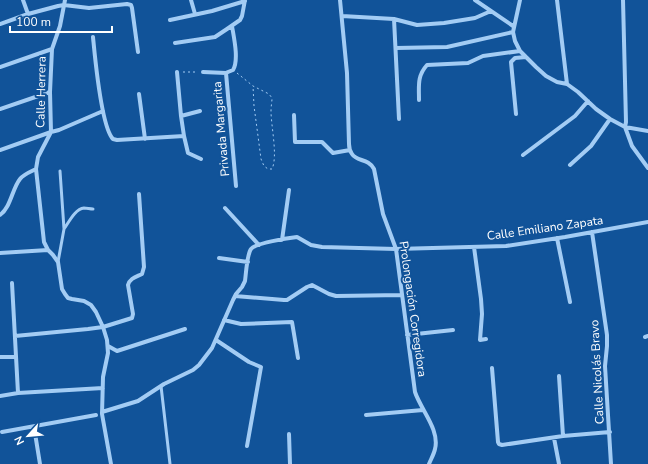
<svg xmlns="http://www.w3.org/2000/svg" width="648" height="464" font-family="'Nunito Sans',sans-serif">
	<style>
		.lines { fill: none; stroke-linecap: round; stroke-linejoin: round }
		.path { stroke: #a3ccf4; stroke-width: 1; stroke-dasharray: 2 3; stroke-linecap: butt }
		.service { stroke: #a3ccf4; stroke-width: 3 }
		.minor { stroke: #a3ccf4; stroke-width: 4 }
		.labels { text-anchor: middle; stroke-width: 4; stroke-linejoin: round; paint-order: stroke }
		.street-label { font-size: 12px; fill: #fff; stroke: #115399 }
	</style>
	<rect width="100%" height="100%" fill="#115399"/>
	<g class="lines">
		<path class="path" d="M183 72H198
			M237 73 253 86 269 94 272 98C272 102 271 106 271 111 271 126 278 156 272 169H268L264 166 261 159 258 136 254 106 253 86"/>
		<path class="service" d="M64 229C69 222 75 209 84 208 87 208 90 209 93 209
			M58 262 64 229 60 171
			M161 386 170 464"/>
		<path class="minor" d="M23 0 28 14
			M65 0 60 26 52 49 50 92 51 132 38 157 36 169 44 242 48 250 53 255 58 262 62 289 65 294 68 298 72 299 84 301 91 305 96 312 103 327 107 340 108 353 103 377 102 414 111 464
			M191 0 195 14
			M340 0 347 73 349 144C349 147 350 151 352 154 357 162 368 158 374 169L383 214 396 249 415 392C421 410 440 430 435 449 434 454 431 459 429 464
			M475 0 513 26
			M520 0 513 32 515 41 520 51 536 67 546 76 557 82 567 84 578 92 596 109 610 119 625 127 632 146 648 168
			M557 0 567 84
			M623 0 626 122 625 127 648 131
			M342 16 394 19 417 25 444 23 475 18 491 11
			M394 19 399 119
			M170 20 212 11 245 1
			M0 24 28 14 58 6 64 5 89 8 127 4 131 5 132 8 138 52
			M232 26C234 38 239 60 233 70L228 72 226 73 236 186
			M93 37C95 57 101 127 113 139L117 140 184 136 181 116 177 72
			M175 43 215 37 227 29 240 20 242 16 245 0
			M396 48 447 47 513 32
			M0 67 52 49
			M203 72 226 73
			M139 94 145 139
			M419 100C419 86 417 76 427 65L468 63 483 56 520 51
			M0 109 50 92
			M516 114 511 62 515 58 526 57
			M294 115 295 142H322L333 153 350 150
			M181 116 200 111
			M184 136 188 153 201 159
			M0 150 51 132 59 130 103 111
			M523 155 575 116 588 101
			M570 165 591 146 610 119
			M225 208 259 245
			M0 215C11 207 12 189 20 179 24 174 30 172 36 169
			M592 232 607 335V346L605 366 611 464
			M557 238 570 302
			M282 240 289 190
			M474 247 481 299 482 314 480 340 486 339
			M0 253 48 250
			M219 258 248 262
			M12 283 18 393
			M235 296 284 300H287L307 287 312 285 329 294 336 296 402 295
			M224 320 241 324 292 322 298 358
			M407 335 453 330
			M15 336 88 329 103 327 132 318 133 314 128 285C130 278 136 277 142 274L144 267 139 194
			M645 337 648 336
			M216 340 249 362 261 367 247 446
			M108 346 117 351 185 329
			M0 357H16
			M492 368 498 442 499 444 502 445 563 436 610 432
			M559 376 563 436
			M0 396 18 393 103 388
			M102 412 138 401 164 384 193 370 199 365 212 348 233 300 236 294 242 287 245 281C246 274 247 254 251 249 255 243 289 238 297 237L311 245 322 247 396 249 506 246 565 237 648 222
			M366 415 423 410
			M34 427 40 464
			M2 432 96 415
			M289 434 290 464
			M554 438 559 464"/>
	</g>
	<g class="labels">
		<g class="street-label">
			<text transform="translate(41 92) rotate(-89)" y="4">Calle Herrera</text>
			<text transform="translate(221 129) rotate(-95)" y="4">Privada Margarita</text>
			<text transform="translate(545 228) rotate(-8)" y="4">Calle Emiliano Zapata</text>
			<text transform="translate(413 309) rotate(82)" y="4">Prolongación Corregidora</text>
			<text transform="translate(597 372) rotate(-93)" y="4">Calle Nicolás Bravo</text>
		</g>
	</g>
	<g transform="translate(28 436) rotate(243)" stroke="#115399" stroke-width="3" paint-order="stroke">
	<path d="M0-3L7 15L0 10L-7 15Z" fill="#ffffff"/>
	<text y="-6" font-size="11" font-weight="bold" text-anchor="middle" fill="#ffffff">N</text>
	</g>
	<path d="M10 26v6h102v-6" fill="none" stroke="#ffffff" stroke-width="2"/>
	<text x="16" y="26" font-size="12" fill="#ffffff" stroke="#115399" stroke-width="3" paint-order="stroke">100 m</text>
</svg>
